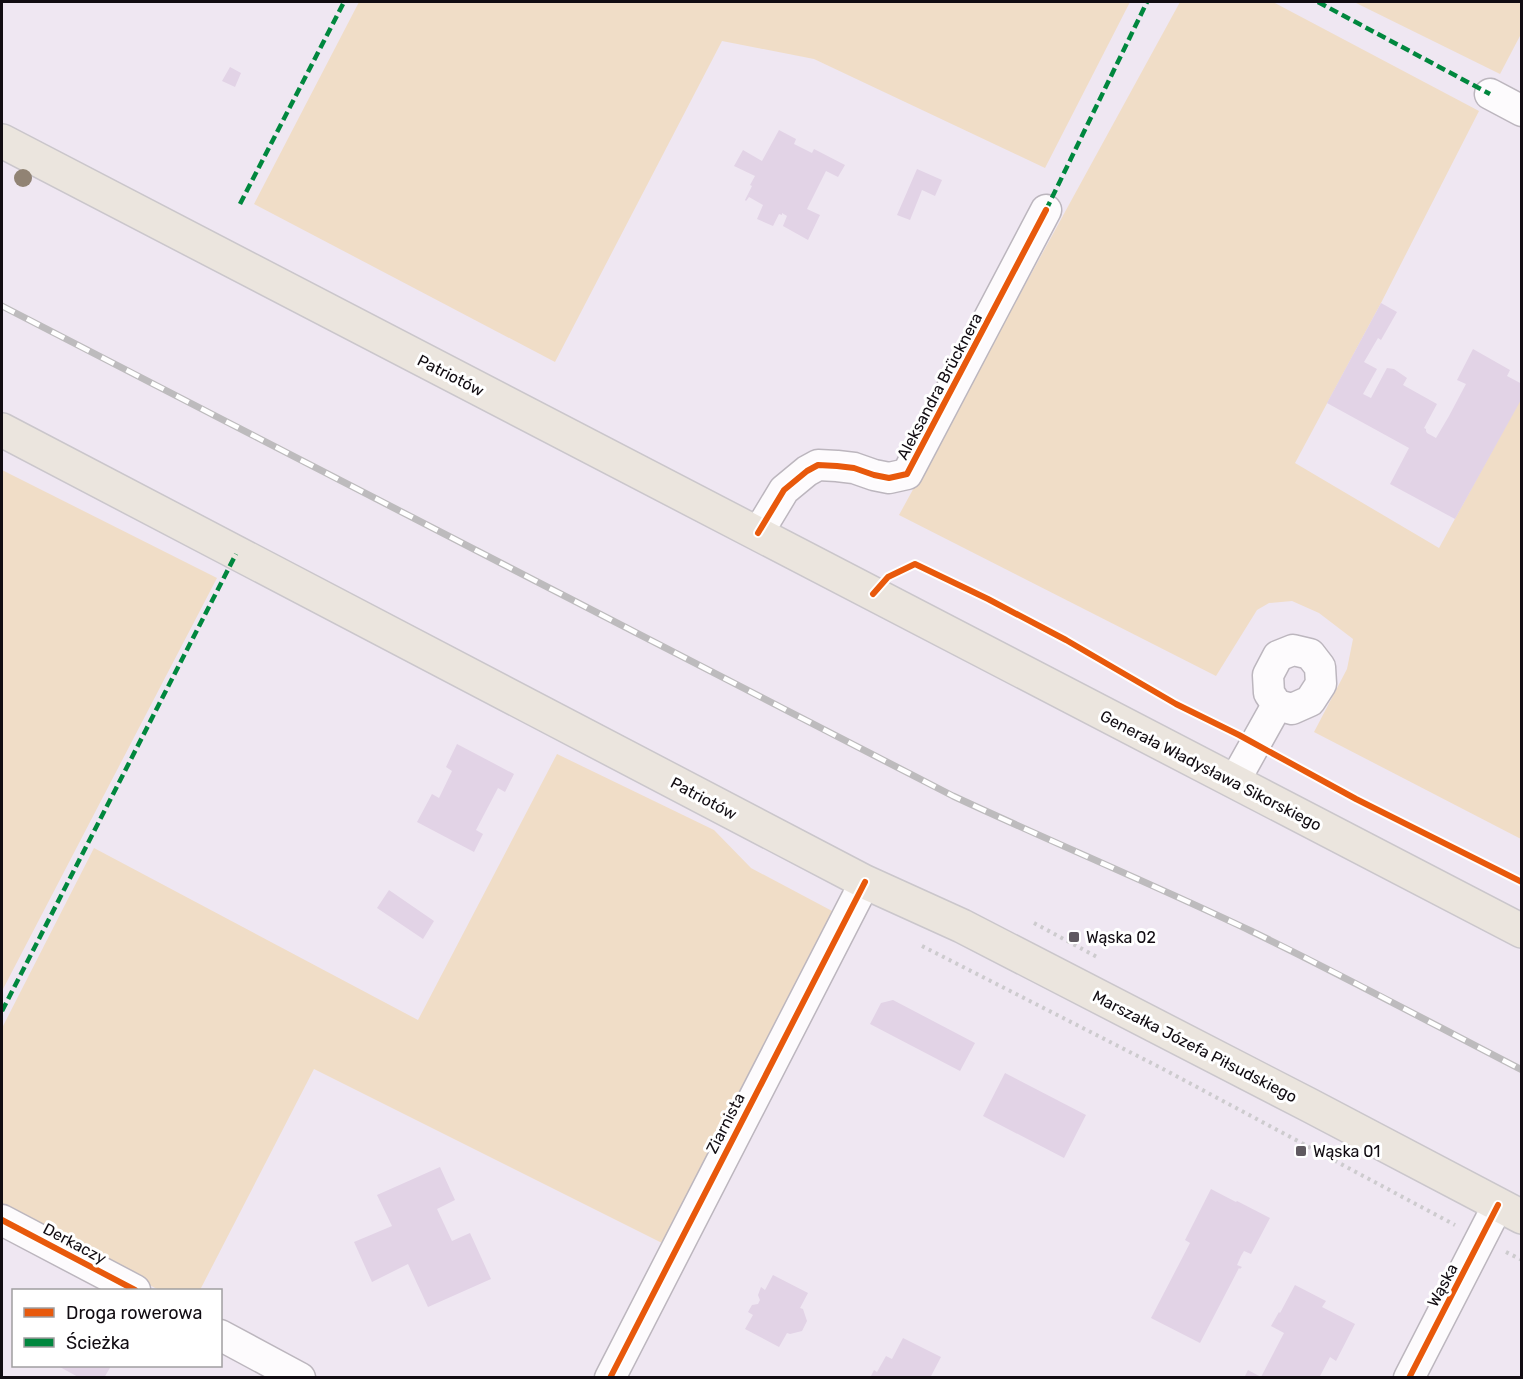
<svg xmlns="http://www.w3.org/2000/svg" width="1523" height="1379" font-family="Rubik,sans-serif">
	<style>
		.green { fill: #f0ddc7 }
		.building { fill: #e2d3e6 }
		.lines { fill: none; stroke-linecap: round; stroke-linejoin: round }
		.minor-casing { stroke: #bcb6be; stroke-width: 33 }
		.major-casing { stroke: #cac6cb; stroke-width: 36 }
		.path { stroke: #cdcbce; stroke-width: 4; stroke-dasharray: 3 4.5; stroke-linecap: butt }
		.minor { stroke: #fdfbfd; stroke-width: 30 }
		.major { stroke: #ebe5de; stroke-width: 33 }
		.rail-casing { stroke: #bdbbbd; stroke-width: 7 }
		.rail { stroke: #fff; stroke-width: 4.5; stroke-dasharray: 14; stroke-linecap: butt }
		.quiet { stroke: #00873e; stroke-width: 4.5; stroke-dasharray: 9 4.5; stroke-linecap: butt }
		.cycleway-casing { stroke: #fff; stroke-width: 10 }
		.cycleway { stroke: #e8590c; stroke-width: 6 }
		.tree { fill: #918374 }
		.poi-dot { fill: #5f5960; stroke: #fff; stroke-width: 2 }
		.labels { text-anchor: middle; stroke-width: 6; stroke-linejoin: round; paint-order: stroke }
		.street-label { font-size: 16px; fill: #110c12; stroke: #fff }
		.poi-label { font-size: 16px; fill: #110c12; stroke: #fff; text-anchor: start }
	</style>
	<rect width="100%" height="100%" fill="#efe7f2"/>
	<path class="green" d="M359 2H1130L1045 168 814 59 722 41 555 362 254 204Z
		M1180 2H1273L1479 111 1381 303 1295 463 1439 548 1521 398V839L1314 732 1347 669 1353 639 1319 613 1292 601 1269 603 1257 610 1216 676 899 515Z
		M1354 2H1521V34L1500 74Z
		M2 470 217 578 2 991Z
		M557 754 714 830 751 868 834 912 664 1244 314 1069 200 1290H159L2 1209V1028L94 848 418 1020Z"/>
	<path class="building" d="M230 67 241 73 235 87 222 81Z
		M779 130 796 139 794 144 812 153 814 149 845 165 838 177 826 171 807 209 820 215 808 240 783 226 787 216 782 213V215L779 214 773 226 757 219 763 205 749 197 746 201 745 200 752 186 750 185 755 176 734 166 743 150 762 161Z
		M917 169 942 180 935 196 922 190 910 220 897 215Z
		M1381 303 1397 312 1381 340 1378 338 1364 362 1377 369 1363 394 1371 398 1387 368 1394 369 1407 378 1403 385 1437 404 1424 428 1426 429V431L1427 433 1436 438 1449 416 1466 384 1457 380 1473 349 1510 370 1507 376 1522 384V398L1455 519 1390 484 1409 448 1327 403Z
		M457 744 514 774 505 792 498 788 476 830 483 834 474 852 417 822 432 794 439 798 452 771 446 767Z
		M389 890 434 921 423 939 377 908Z
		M893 1000 975 1043 960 1071 870 1024 881 1003Z
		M1005 1073 1086 1115 1064 1158 983 1116Z
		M440 1167 455 1200 437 1209 452 1241 470 1233 491 1279 428 1307 408 1264 372 1282 354 1242 392 1226 377 1195Z
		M1211 1189 1236 1202 1237 1201 1270 1218 1251 1254 1244 1251 1241 1256 1237 1265 1242 1267 1240 1269 1239 1268 1200 1343 1151 1318 1190 1243 1185 1240Z
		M773 1275 808 1293 800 1308 803 1309 807 1321 802 1331 790 1334 787 1333 779 1347 745 1329 753 1315 748 1312 752 1305 758 1304 760 1300 758 1295 761 1287 765 1290Z
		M1295 1285 1326 1301 1322 1307 1355 1324 1336 1361 1330 1357 1319 1378H1244L1248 1370 1261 1377 1284 1333 1271 1326 1279 1312 1280 1313Z
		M903 1338 941 1357 930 1378H870L874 1370 877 1372 886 1356 892 1359Z
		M58 1366H111L104 1378H80Z"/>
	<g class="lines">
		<defs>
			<path id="minor" d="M1490 94 1522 111
				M758 533 784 490 807 471 818 465 837 466 854 468 874 475 889 478 907 474 1046 210
				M1293 650 1310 654 1320 667 1321 684 1310 701 1292 709 1277 705 1269 693 1268 675 1278 656Z
				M1234 782 1277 705
				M2 1220 135 1290
				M220 1335 300 1378
				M610 1378 865 882
				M1409 1378 1498 1205"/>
			<path id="major" d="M2 141 1522 931
				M2 430 865 882 962 926 1309 1105 1522 1217"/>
		</defs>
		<use href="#minor" class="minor-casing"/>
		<use href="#major" class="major-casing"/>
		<path class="path" d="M1034 923 1097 957
			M922 946 1165 1070 1455 1225
			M1506 1252 1522 1260"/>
		<use href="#minor" class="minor"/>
		<use href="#major" class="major"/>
		<defs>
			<path id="rail" d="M2 306 953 796C1052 842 1152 884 1251 931 1342 975 1431 1023 1522 1070"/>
		</defs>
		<use href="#rail" class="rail-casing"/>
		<use href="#rail" class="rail"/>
		<path class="quiet" d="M1318 2 1490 94
			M240 204 344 2
			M1046 210 1147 2
			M2 1011 236 554"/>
		<defs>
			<path id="cycleway" d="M758 533 784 490 807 471 818 465 837 466 854 468 874 475 889 478 907 474 1046 210
				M873 594 888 577 915 564 988 599 1066 640 1176 704 1239 735 1356 799 1522 882
				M2 1220 135 1290
				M610 1378 865 882
				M1409 1378 1498 1205"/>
		</defs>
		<use href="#cycleway" class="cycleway-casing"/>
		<use href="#cycleway" class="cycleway"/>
	</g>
	<circle class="tree" cx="23" cy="178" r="9"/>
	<g class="poi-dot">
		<rect x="1068" y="931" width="12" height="12" rx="3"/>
		<rect x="1295" y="1145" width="12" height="12" rx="3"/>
	</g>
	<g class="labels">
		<g class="street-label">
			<text transform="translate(451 375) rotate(27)" y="6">Patriotów</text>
			<text transform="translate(939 386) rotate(-62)" y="6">Aleksandra Brücknera</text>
			<text transform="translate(1211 770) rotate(27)" y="6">Generała Władysława Sikorskiego</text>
			<text transform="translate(704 798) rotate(28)" y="6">Patriotów</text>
			<text transform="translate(1195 1046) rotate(27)" y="6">Marszałka Józefa Piłsudskiego</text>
			<text transform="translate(725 1123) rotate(-63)" y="6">Ziarnista</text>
			<text transform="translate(75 1243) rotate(28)" y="6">Derkaczy</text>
			<text transform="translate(1442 1285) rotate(-62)" y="6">Wąska</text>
		</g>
		<g class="poi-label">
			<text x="1086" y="943">Wąska 02</text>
			<text x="1313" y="1157">Wąska 01</text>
		</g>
	</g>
	<rect width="1523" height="1379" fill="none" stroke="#110c12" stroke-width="6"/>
	<rect x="12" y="1289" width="210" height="78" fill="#ffffff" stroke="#a09ea0" stroke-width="1.5"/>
	<rect x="24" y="1308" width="30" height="9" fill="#e8590c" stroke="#a09ea0" stroke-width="1.5"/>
	<text x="66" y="1319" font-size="18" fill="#110c12">Droga rowerowa</text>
	<rect x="24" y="1338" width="30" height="9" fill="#00873e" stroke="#a09ea0" stroke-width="1.5"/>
	<text x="66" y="1349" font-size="18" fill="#110c12">Ścieżka</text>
</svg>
